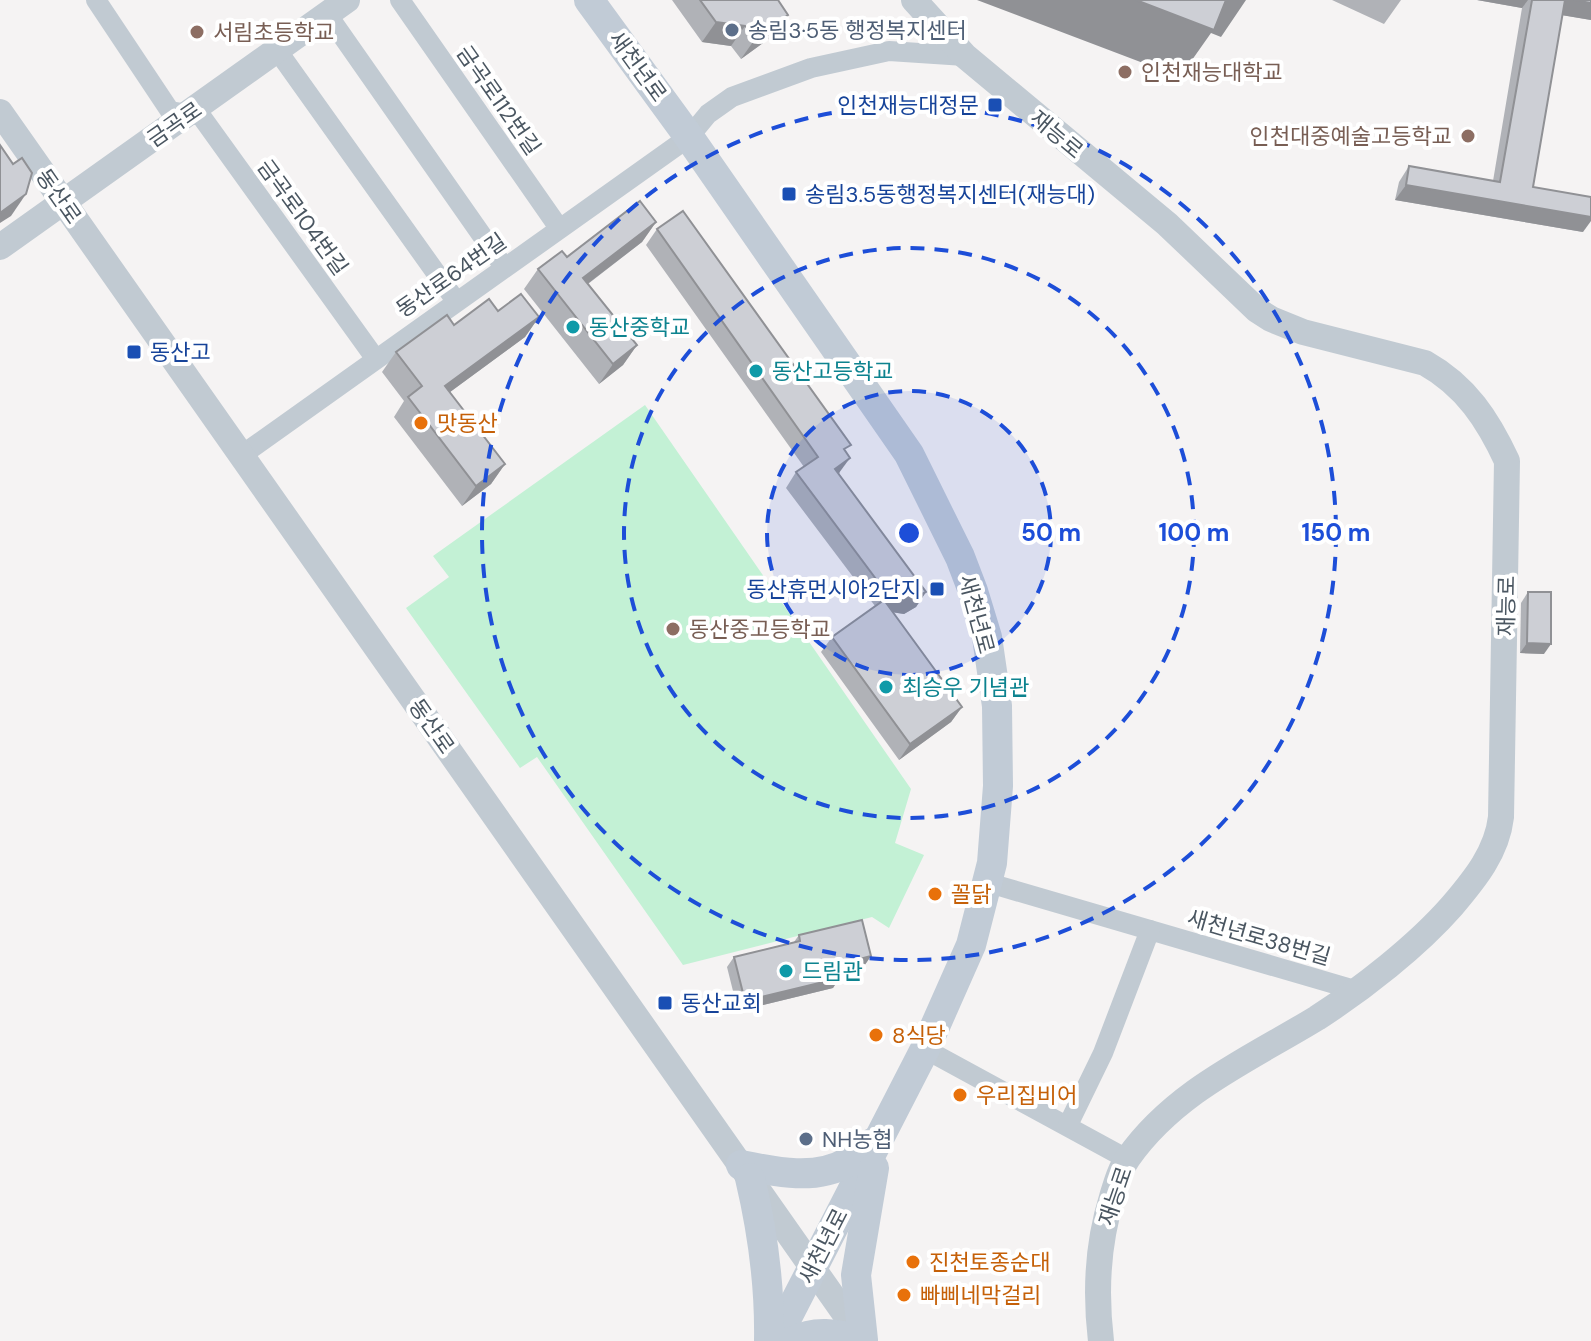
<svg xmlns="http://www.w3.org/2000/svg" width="1591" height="1341" viewBox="0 0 1591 1341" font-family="'DM Sans','Noto Sans KR',sans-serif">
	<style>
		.green { fill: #c3f1d5 }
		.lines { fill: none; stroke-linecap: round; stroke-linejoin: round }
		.minor { stroke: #c1cad2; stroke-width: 20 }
		.tertiary { stroke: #c1cad2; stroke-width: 26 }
		.secondary { stroke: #c1cbd6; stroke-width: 30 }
		.wall { fill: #b0b2b7 }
		.shaded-wall { fill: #909195 }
		.building { fill: #cdcfd5; stroke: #909195; stroke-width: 2 }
		.ring { fill: none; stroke: #1d4ed8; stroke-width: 4; stroke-dasharray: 14 10 }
		.service-dot { fill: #5c6f8a; stroke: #fff; stroke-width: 3 }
		.education-dot { fill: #8d6e63; stroke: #fff; stroke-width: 3 }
		.transit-dot { fill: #1a4fb4; stroke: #fff; stroke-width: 3 }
		.culture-dot { fill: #0f9aa8; stroke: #fff; stroke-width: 3 }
		.food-dot { fill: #e8710a; stroke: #fff; stroke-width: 3 }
		.labels { text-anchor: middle; stroke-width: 8; stroke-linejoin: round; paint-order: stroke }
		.service-label { font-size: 22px; fill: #4e5e75; stroke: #fff; text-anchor: start }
		.education-label { font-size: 22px; fill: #785e54; stroke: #fff; text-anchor: start }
		.street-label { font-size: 22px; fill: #4a5661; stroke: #fff }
		.transit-label { font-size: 22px; fill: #164399; stroke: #fff; text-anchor: start }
		.culture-label { font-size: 22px; fill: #0d838f; stroke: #fff; text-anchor: start }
		.food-label { font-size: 22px; fill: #c56008; stroke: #fff; text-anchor: start }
		.centre { fill: #1d4ed8; stroke: #fff; stroke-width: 4 }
		.ring-label { font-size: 24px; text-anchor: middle; font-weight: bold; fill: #1d4ed8; stroke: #fff; stroke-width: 8; stroke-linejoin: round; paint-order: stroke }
	</style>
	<rect width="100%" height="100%" fill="#f5f3f3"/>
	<path class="green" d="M645,405l266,384 -16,54 29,12 -35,73 -17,-11 -189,48 -146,-208 -17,11 -114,-160 43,-31 -16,-21z"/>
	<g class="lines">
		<g class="minor">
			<path d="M96,0l74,111 31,5 174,242"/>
			<path d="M400,0l159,228"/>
			<path d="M327,14l177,253"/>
			<path d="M277,50l179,251"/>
			<path d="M242,455l447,-318 19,-23 24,-17 79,-29 78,-17 76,5"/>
			<path d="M989,883l366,107"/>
			<path d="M925,1049l202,110"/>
			<path d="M1068,1125l35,-72 47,-123"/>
		</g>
		<g class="tertiary">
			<path d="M914,0l51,56 202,168 90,86 14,9 32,13 122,31c41,23 63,57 82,98l-6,356c-4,35 -26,62 -49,89 -35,40 -90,83 -135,112 -67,41 -142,73 -189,140 -8,11 -12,26 -16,39 -15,48 -17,94 -11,144"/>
			<path d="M0,112l864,1229"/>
			<path d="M0,247l347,-247"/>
		</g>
		<g class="secondary">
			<path d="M589,0l100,137 220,317 51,103 13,34 14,46 10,69 1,80 -6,77 -21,82 -46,104 -150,292"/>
			<path d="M741,1165c34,7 75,16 107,-3 9,-6 17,-14 26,-20"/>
			<path d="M750,1178c13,55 20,106 19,163"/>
			<path d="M794,1341c23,-12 45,-6 69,-1l-7,-65 18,-107"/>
		</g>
	</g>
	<g class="wall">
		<path d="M672,0h106l-4,35 -33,24 -10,-13 -29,-4z"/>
		<path d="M1332,0h69l-17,24z"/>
		<path d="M1477,0h114v20l-29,-5 -29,172 50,45 -188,-32 4,-18 10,-16 84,15 29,-173z"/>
		<path d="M656,222l-14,20 -54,42 49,61 -14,20 -24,19 -75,-95 14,-20z"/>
		<path d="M657,229l189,223 -7,22 87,118 -10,15 -12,7 -12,-2 70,95 -11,15 -52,38 -78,-108 11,-15 43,-31 -89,-118 10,-16 8,-5 -158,-222z"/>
		<path d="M539,317l-14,20 -75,55 55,72 -14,20 -29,22 -68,-89 10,-16 -22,-29 14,-20 58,-27z"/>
		<path d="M1528,592l16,62 -24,-1 1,-50z"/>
		<path d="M799,935l72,21 -7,10 -25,7 -6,15 -95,23 -11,-44 7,-10 60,-15z"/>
	</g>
	<g class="shaded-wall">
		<path d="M977,0h269l-25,37 -10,-4 -31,44z"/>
		<path d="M1477,0h51l-6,8z"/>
		<path d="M1564,0h10l17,3v17l-36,-6z"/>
		<path d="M788,15l-14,20 -33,24 14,-20z"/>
		<path d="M716,22l29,4 -14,20 -29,-4z"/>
		<path d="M1406,185l185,32v4l-8,11 -188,-32z"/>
		<path d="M26,194l-15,22 -11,7v-10z"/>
		<path d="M656,222l-14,20 -73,56 14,-20z"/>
		<path d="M539,317l-14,20 -94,69 14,-20z"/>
		<path d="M637,345l-14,20 -24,19 14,-20z"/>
		<path d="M850,458l-11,15 -14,11 10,-15z"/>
		<path d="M505,464l-14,20 -29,22 14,-20z"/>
		<path d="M926,592l-10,15 -12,7 -26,-4 10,-15z"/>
		<path d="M1527,643l24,1 -7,10 -24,-1z"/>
		<path d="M962,707l-11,15 -52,38 11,-16z"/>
		<path d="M871,956l-7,10 -34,9 7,-10z"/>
		<path d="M840,978l-7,10 -95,23 7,-10z"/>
	</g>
	<g class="building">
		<path d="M700,0h78l10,15 -33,24 -10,-13 -29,-4z"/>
		<path d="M1136,0h90l-12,30z"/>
		<path d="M1532,0h33l-32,187 58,10v20l-185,-32 3,-19 91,16z"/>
		<path d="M1574,0h17v3z"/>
		<path d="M0,145l13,19 9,-6 10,15 -6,21 -26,19z"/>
		<path d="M640,201l16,21 -73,56 54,67 -24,19 -75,-95 24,-18 5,6z"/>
		<path d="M683,211l168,234 -7,4 6,9 -15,11 91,123 -12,6 -26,-3 -92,-123 22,-15 -161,-228z"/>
		<path d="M521,294l18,23 -94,69 60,78 -29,22 -68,-89 14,-11 -26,-34 51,-37 7,10 35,-26 9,12z"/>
		<path d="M1528,592h23v52l-24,-1z"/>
		<path d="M884,600l78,107 -52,37 -78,-107z"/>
		<path d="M862,920l9,36 -34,9 3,13 -95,23 -11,-44 66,-16 -1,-6z"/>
	</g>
	<circle cx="909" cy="533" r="142" fill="#1d4ed8" fill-opacity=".12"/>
	<g class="ring">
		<circle cx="909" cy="533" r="142"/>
		<circle cx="909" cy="533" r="285"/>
		<circle cx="909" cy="533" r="427"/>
	</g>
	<g class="service-dot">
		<circle cx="732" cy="30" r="8"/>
		<circle cx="806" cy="1139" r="8"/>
	</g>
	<g class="education-dot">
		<circle cx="197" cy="32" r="8"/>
		<circle cx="1125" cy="72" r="8"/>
		<circle cx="1468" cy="136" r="8"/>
		<circle cx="673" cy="629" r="8"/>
	</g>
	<g class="transit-dot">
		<rect x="987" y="97" width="16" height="16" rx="4"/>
		<rect x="781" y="186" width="16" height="16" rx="4"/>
		<rect x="126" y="344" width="16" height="16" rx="4"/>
		<rect x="929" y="581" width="16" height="16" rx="4"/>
		<rect x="657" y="995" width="16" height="16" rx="4"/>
	</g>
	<g class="culture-dot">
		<circle cx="573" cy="327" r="8"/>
		<circle cx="756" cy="371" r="8"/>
		<circle cx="886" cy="687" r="8"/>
		<circle cx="786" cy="971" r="8"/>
	</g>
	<g class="food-dot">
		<circle cx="421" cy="423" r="8"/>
		<circle cx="935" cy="894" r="8"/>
		<circle cx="876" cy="1035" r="8"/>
		<circle cx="960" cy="1095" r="8"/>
		<circle cx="913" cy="1262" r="8"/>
		<circle cx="904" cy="1295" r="8"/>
	</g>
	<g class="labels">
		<g class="service-label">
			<text x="748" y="38">송림3·5동 행정복지센터</text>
			<text x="822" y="1147">NH농협</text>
		</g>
		<g class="education-label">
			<text x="213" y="40">서림초등학교</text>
			<text x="1141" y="80">인천재능대학교</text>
			<text x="1452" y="144" text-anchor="end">인천대중예술고등학교</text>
			<text x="689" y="637">동산중고등학교</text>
		</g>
		<g class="street-label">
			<text transform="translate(638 66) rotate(54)" y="8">새천년로</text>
			<text transform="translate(499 100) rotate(55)" y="8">금곡로112번길</text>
			<text transform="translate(174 124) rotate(-35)" y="8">금곡로</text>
			<text transform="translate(1057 134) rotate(40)" y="8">재능로</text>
			<text transform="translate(59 196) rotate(55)" y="8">동산로</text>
			<text transform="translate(303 217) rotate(54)" y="8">금곡로104번길</text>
			<text transform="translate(451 275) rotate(-35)" y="8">동산로64번길</text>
			<text transform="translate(1506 606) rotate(-89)" y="8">재능로</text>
			<text transform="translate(977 614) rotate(75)" y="8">새천년로</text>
			<text transform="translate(432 726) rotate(55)" y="8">동산로</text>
			<text transform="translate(1259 937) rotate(16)" y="8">새천년로38번길</text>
			<text transform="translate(1115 1196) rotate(-71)" y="8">재능로</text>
			<text transform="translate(823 1246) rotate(-63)" y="8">새천년로</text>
		</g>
		<g class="transit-label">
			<text x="979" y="113" text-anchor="end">인천재능대정문</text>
			<text x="805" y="202">송림3.5동행정복지센터(재능대)</text>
			<text x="150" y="360">동산고</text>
			<text x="921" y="597" text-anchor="end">동산휴먼시아2단지</text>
			<text x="681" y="1011">동산교회</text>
		</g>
		<g class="culture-label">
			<text x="589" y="335">동산중학교</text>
			<text x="772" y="379">동산고등학교</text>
			<text x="902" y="695">최승우 기념관</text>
			<text x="802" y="979">드림관</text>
		</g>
		<g class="food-label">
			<text x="437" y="431">맛동산</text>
			<text x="951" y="902">꼴닭</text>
			<text x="892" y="1043">8식당</text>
			<text x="976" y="1103">우리집비어</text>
			<text x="929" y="1270">진천토종순대</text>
			<text x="920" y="1303">빠삐네막걸리</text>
		</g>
	</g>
	<circle cx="909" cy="533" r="12" class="centre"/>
	<g class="ring-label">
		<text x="1051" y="541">50 m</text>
		<text x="1194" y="541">100 m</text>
		<text x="1336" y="541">150 m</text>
	</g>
</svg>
